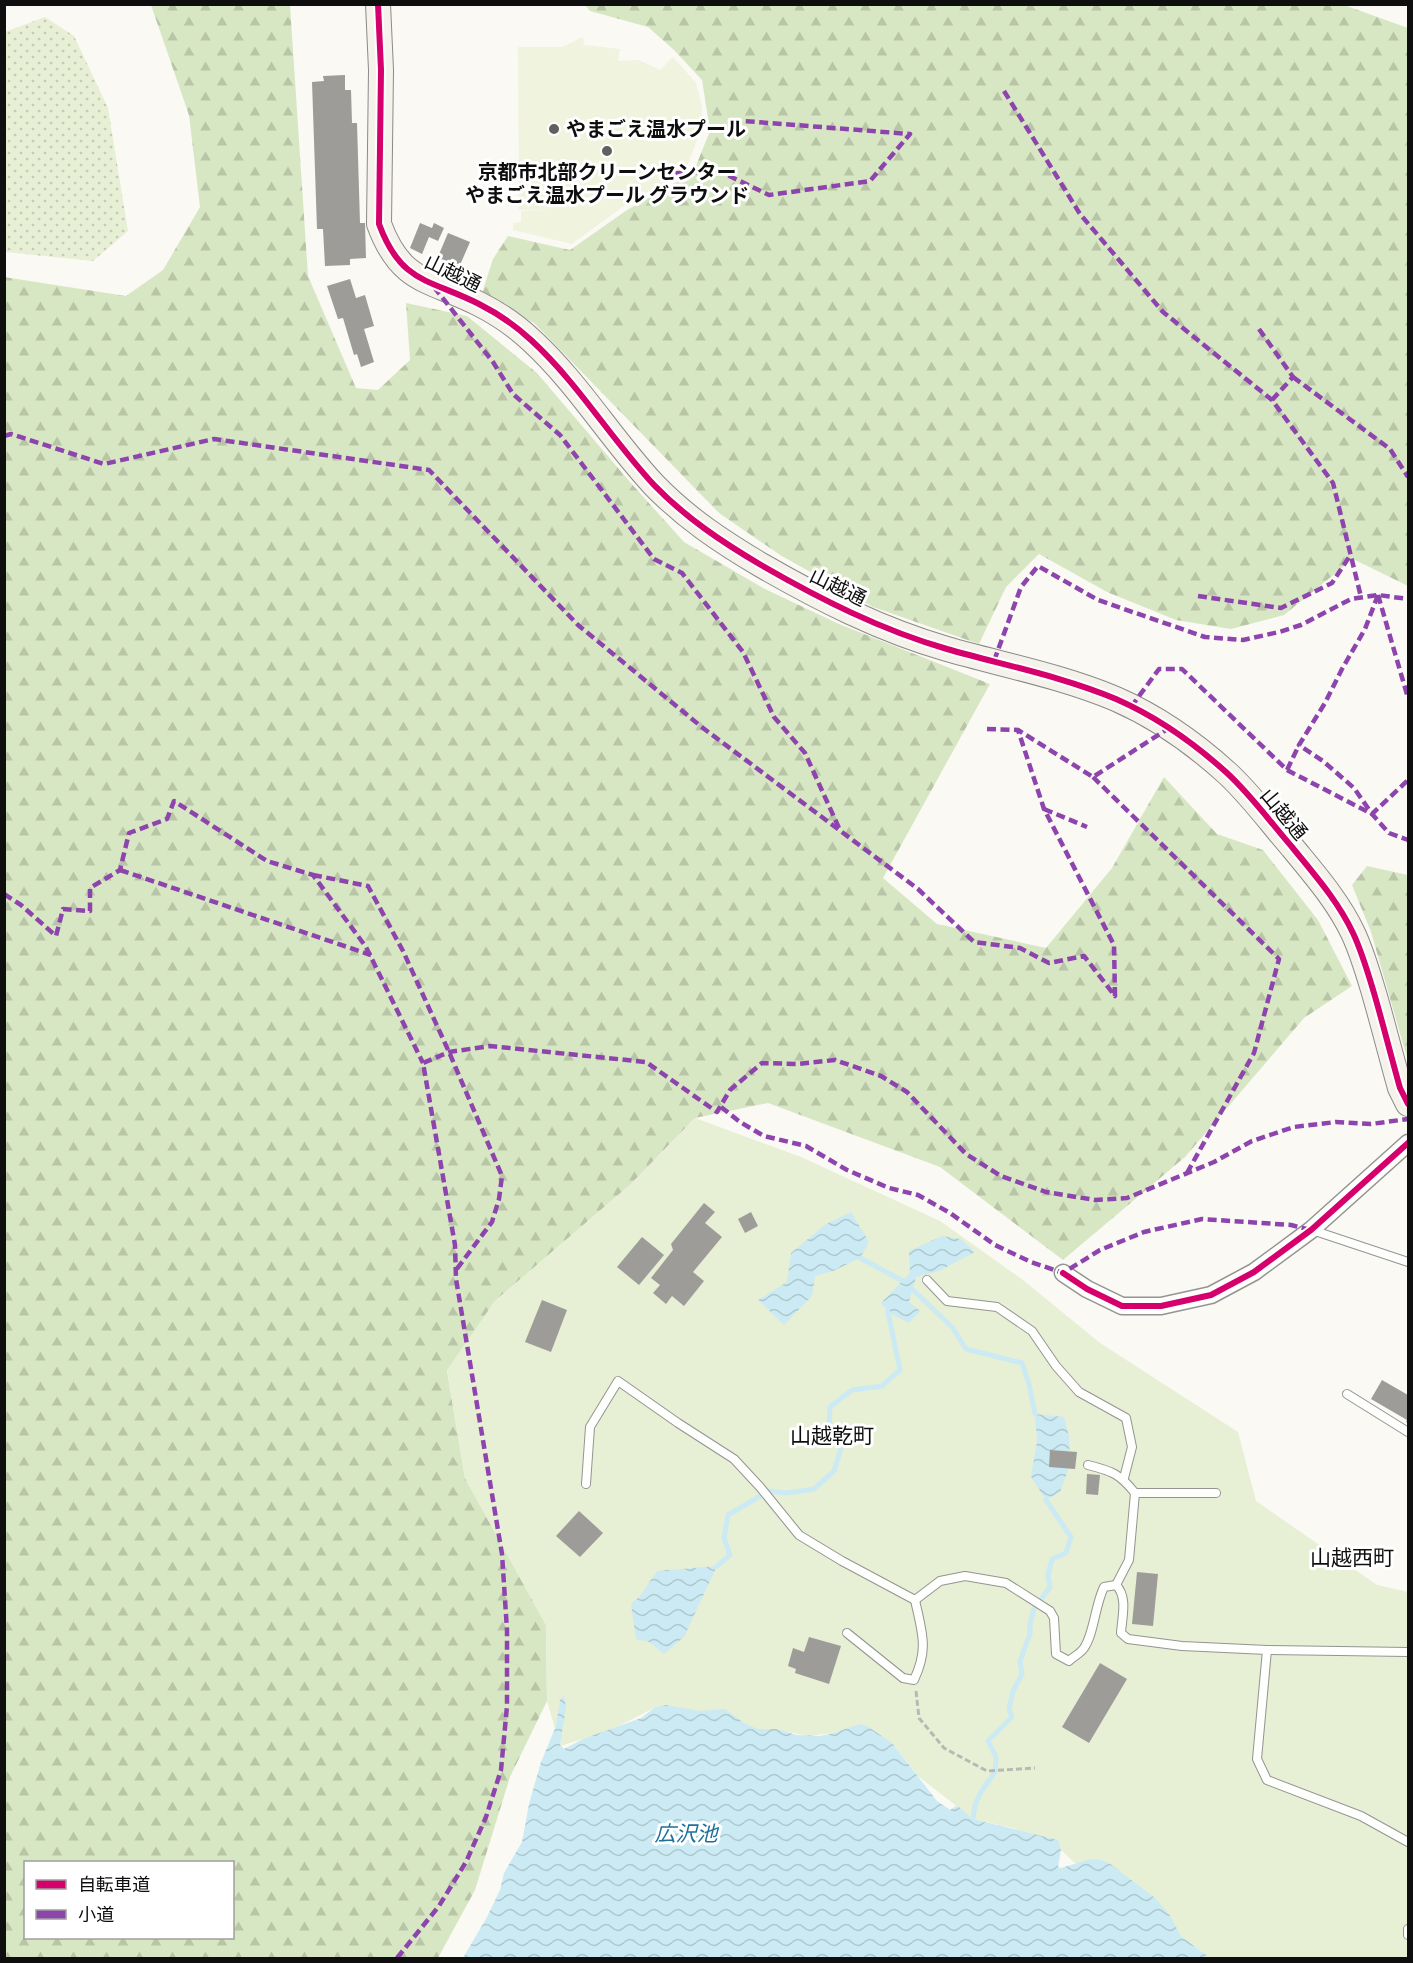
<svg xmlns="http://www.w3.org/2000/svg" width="1413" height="1963" viewBox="0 0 1413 1963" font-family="'Crimson Pro','Noto Sans JP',serif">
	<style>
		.grass { fill: url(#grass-dots) }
		.forest { fill: url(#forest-firs); fill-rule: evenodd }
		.park { fill: #e7efd5 }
		.pitch { fill: #f0f4de }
		.water { fill: url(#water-waves) }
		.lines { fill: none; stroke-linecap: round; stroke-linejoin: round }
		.stream { stroke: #cbeaf3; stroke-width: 5 }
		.building { fill: #9e9c99 }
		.lane-casing { stroke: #949492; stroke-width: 10 }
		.street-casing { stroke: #949492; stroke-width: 19 }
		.secondary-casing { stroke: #8b8a88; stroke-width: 26 }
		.path { stroke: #b8b8b7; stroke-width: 3; stroke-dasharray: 6 3; stroke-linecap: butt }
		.lane { stroke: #fefefd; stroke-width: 8 }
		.street { stroke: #fefefd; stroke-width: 16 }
		.secondary { stroke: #f4f2eb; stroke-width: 24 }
		.quiet { stroke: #8e44ad; stroke-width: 4.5; stroke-dasharray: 9 4.5; stroke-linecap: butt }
		.cycleway-casing { stroke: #fff; stroke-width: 10 }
		.cycleway { stroke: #d6006c; stroke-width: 6 }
		.poi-dot { fill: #61605e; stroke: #fff; stroke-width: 2 }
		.labels { text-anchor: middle; stroke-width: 6; stroke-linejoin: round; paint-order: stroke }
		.poi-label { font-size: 20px; font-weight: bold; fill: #0e0e0e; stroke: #fff; text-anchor: start }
		.street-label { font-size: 20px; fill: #0e0e0e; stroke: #fff }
		.neighbourhood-label { font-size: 21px; fill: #0e0e0e; stroke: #fff }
		.water-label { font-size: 21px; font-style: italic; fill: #1d709b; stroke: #fff }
	</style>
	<defs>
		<pattern id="grass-dots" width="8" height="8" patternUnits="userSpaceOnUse" patternTransform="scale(1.5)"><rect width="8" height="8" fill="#e7efd5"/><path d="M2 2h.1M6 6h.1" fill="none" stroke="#c5ccb6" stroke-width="1.8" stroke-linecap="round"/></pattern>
		<pattern id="forest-firs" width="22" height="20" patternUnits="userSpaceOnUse" patternTransform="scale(1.5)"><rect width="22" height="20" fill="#d8e7c3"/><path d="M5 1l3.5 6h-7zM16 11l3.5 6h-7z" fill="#b8c5a6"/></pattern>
		<pattern id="water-waves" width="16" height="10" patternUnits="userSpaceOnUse" patternTransform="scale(1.5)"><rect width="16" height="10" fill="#cbeaf3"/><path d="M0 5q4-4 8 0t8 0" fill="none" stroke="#adc8cf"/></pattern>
	</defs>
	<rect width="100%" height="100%" fill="#faf9f4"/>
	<path class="grass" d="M45,17l29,19 34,72 20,123 -35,30 -88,-9v-220z"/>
	<g class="forest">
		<path d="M151,5h139l18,271 48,112 22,2 32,-30 -4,-57 61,13 70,57 93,109 54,60 81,47 74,35 151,60 -107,194 54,46 109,24 66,-80 52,-91 53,57 46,16 55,70 34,66 -48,32 -119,139 -122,103 -123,-93 -172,-64 -73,15 -64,66 -136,117 -48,70 18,107 81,147 1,76 -37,76 -35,113 -37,68h-433l-1,-1681 122,19 37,-26 37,-63 -11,-92zM26,1862h206v76h-206z"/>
		<path d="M585,5h759l64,23v558l-55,-27 -69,56 -53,14 -55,-9 -69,-28 -68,-38 -33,33 -27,57 -106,-37 -93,-52 -61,-42 -185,-190 -53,-27 12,-37 15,-23 62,14 57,-40 66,-37 17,-42 -8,-51 -28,-30 -26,-23 -58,-16z"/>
		<path d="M1367,866l41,9v186l-37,-129 -19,-47z"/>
	</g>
	<path class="park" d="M695,1118l106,39 139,64 83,59 77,63 138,89 18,69 121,84 31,7v366h-198l-29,-22 -72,-73h-34l-14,-13 -48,-22 -40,-9 -55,-43 -26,-33 -46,-14 -12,4 -26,3 -25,-5 -26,-2 -103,-21 -45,23 -49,15 -13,-45 -1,-76 -81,-147 -18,-108 48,-69 136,-117z"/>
	<path class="pitch" d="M583,37l1,8 36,4 -2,12 21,-1 21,10 13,-13 23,26 6,24 -1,23 -16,42 -60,33 -53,39 -59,-14v-7l8,-1v-11h29l-31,-1 -1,-163h44z"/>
	<g class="water">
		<path d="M851,1212l18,30 -9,16 -27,13 -18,5 -3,20 -28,29 -26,-25 29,-18 4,-29 35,-29z"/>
		<path d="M942,1236l19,3 14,13 -36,19 -23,6 -7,25 11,9 -11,12 -21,-11 -7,-9 29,-30 -1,-22z"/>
		<path d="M1035,1414l29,3 5,19 1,29 -10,27 -14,8 -15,-23 6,-36z"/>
		<path d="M717,1566l-33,71 -20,17 -15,-12 -13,-3 -5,-35 9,-8 17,-25z"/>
		<path d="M564,1696l2,11 -6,38 4,4 19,-10 58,-21 13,-10 11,-3 35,6 25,-2 19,14 13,6h20l20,6 23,1 14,-3 25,-9 8,2 25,17 45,58 13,9 6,-4 3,1 14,12 85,21 3,10 -3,17 3,1 26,-8 11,-1 11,4 46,35 14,16 12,22 29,22h-747l24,-41 13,-27 4,-17 18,-31 7,-38 12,-42 15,-36 4,-26z"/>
	</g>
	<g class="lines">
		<g class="stream">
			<path d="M860,1258l43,23"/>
			<path d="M913,1290l39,37 14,22 56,14 7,21 6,30"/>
			<path d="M717,1566l13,-11 -6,-17 4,-23 41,-24 18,2 27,-4 20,-18 9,-29 -14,-15 1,-20 22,-17 30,-4 18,-16 -12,-58"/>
			<path d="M973,1819l2,-14 6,-13 14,-20 1,-15 -8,-16 24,-24 -3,-8 4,-18 9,-17 -2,-13 10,-27v-11l4,-14 16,-22 -2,-12 4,-16 14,-6 5,-16 -25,-37"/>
		</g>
	</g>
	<g class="building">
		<path d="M345,75v15h6l1,33h5l3,100h5l1,35 -16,1v6l-25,1 -2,-37h-6l-5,-147 12,-1 -1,-5z"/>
		<path d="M420,223l12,5 2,-5 10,5 -6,13 -9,-4 -7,17 -12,-6z"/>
		<path d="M448,233l22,9 -10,23 11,5 -5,11 -23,-10 3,-8 -9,-4z"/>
		<path d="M350,279l6,19 9,-3 9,31 -10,3 10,33 -13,5 -4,-13 -3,1 -11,-37 -5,1 -11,-33z"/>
		<path d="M704,1203l11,9 -10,11 17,14 -29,35 11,9 -20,25 -12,-10 -6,8 -13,-11 7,-8 -9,-7 22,-28 -2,-6z"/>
		<path d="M751,1212l7,14 -13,7 -7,-14z"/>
		<path d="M642,1237l22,18 -25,30 -22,-18z"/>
		<path d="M542,1300l25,10 -16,42 -26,-10z"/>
		<path d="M1382,1380l26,15v28l-2,-1 1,-2 -36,-21z"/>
		<path d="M1050,1450l27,2 -2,17 -26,-2z"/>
		<path d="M1087,1474l13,1 -2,20 -12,-1z"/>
		<path d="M579,1511l24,22 -23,24 -24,-21z"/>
		<path d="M1137,1572l21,2 -5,52 -21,-2z"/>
		<path d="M809,1637l32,9 -12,38 -34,-11 1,-4 -8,-3 5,-18 11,4z"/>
		<path d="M1100,1663l27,16 -38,64 -27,-16z"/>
	</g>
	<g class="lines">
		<defs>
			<g id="lane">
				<path d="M1312,1230l96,32"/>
				<path d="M927,1280l20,21 50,6 35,24 24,35 23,26 47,26 6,29 -8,31"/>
				<path d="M1347,1394l61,38"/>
				<path d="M1088,1465c24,6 32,9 47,28"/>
				<path d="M586,1484l4,-57 28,-46 60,42 56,36 26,28 39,48 43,26 73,39 25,-19 25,-5 41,7 44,28 4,7 2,36 13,7c4,-4 12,-8 15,-13 10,-14 11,-43 20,-61l12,-2c12,12 6,32 5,48l7,6 54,7 85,4 141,2"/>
				<path d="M1116,1585l13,-25 6,-67h81"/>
				<path d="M847,1633l56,45 11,2c15,-32 8,-47 1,-80"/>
				<path d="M1267,1650l-10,109 10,21 94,36 47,26"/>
				<path d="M1408,1929v6"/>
			</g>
			<path id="street" d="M1063,1273l24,16 35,17h39l50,-11 43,-23 57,-42 97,-87"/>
			<path id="secondary" d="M378,4l3,66 -2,154c22,60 51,55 100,80 18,9 37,22 52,36 47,43 80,99 123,145 32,33 68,57 107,80 59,34 120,65 186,84 56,16 114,27 169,50 41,18 78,44 111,74 24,22 44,50 65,74 22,27 46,54 61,86 9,19 15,40 21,60 9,31 17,63 26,95l8,16"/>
		</defs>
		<use href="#lane" class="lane-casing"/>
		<use href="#street" class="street-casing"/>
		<use href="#secondary" class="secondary-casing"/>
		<path class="path" d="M916,1691l3,27 25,30 43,23 48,-3"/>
		<use href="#lane" class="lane"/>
		<use href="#street" class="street"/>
		<use href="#secondary" class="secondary"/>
		<g class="quiet">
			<path d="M1004,91l76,123 83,98 109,88 61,83 28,114"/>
			<path d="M662,174l57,-3 50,24 101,-14 40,-47 -166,-13"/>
			<path d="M434,287l59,75 20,32 47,41 94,124 28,14 61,79 31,65 31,36 34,75"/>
			<path d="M1259,329l34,48 -21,23"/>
			<path d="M1293,377l97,72 18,28"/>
			<path d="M4,436l7,-2 93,30 110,-25 215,31 149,155 125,103 215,161 56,53 46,6 29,15 35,-7 31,40 -1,-51 -70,-136 -26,-79 75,47 76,-49"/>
			<path d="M1378,595l-13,34 -23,40 -17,34 -26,42 24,16 31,27 18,26 17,19 19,7"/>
			<path d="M1378,595l30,103"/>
			<path d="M1198,596l83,12 51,-25 19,-29"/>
			<path d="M994,661l27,-74 17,-21 60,34 107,37 38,3 36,-8 22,-7 50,-26 27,-4 30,4"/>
			<path d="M1131,707l28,-38h23l105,101 12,-25"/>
			<path d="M987,729l31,1"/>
			<path d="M1287,770l85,44 36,-34"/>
			<path d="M1093,777l186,182 -25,94 -67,120"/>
			<path d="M1044,809l43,18"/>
			<path d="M120,870l251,85"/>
			<path d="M313,875l55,11 35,65 46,101 53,124 -3,23 -7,23 -36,48"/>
			<path d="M4,894l17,11 35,31 7,-27 27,2v-23l30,-18 9,-37 38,-14 7,-18 93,60 46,14 53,72 57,116"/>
			<path d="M721,1107l19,15 24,14 42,10 41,24 42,18 29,7 32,18 45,32 36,17 32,11 37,-23 44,-18 58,-13 89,6 20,5"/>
			<path d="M397,1958l42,-52 27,-44 20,-45 15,-47 6,-64v-76l-5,-76 -46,-275 -1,-34 -32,-182 26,-11 41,-6 156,16 71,50 13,-22 32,-27 36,1 37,-4 46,16 26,16 59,62 35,22 45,16 49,8 32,-2 87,-36 38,-21 42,-14 42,-5 35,2 37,-5"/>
		</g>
		<defs>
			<g id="cycleway">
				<path d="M378,4l3,66 -2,154c22,60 51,55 100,80 18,9 37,22 52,36 47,43 80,99 123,145 32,33 68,57 107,80 59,34 120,65 186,84 56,16 114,27 169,50 41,18 78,44 111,74 24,22 44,50 65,74 22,27 46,54 61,86 9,19 15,40 21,60 9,31 17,63 26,95l8,16"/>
				<path d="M1063,1273l24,16 35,17h39l50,-11 43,-23 57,-42 97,-87"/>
			</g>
		</defs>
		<use href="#cycleway" class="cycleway-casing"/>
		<use href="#cycleway" class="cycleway"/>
	</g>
	<g class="poi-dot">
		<circle cx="554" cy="129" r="6"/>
		<circle cx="607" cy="151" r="6"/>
	</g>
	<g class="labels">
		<g class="poi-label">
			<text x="566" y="136">やまごえ温水プール</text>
			<text x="607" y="179" text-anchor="middle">京都市北部クリーンセンター<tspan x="607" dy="23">やまごえ温水プール グラウンド</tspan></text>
		</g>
		<g class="street-label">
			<text transform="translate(453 273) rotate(26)" y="7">山越通</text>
			<text transform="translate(838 587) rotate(26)" y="7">山越通</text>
			<text transform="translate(1284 814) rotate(50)" y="7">山越通</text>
		</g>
		<g class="neighbourhood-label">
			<text x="832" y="1443">山越乾町</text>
			<text x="1352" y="1565">山越西町</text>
		</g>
		<g class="water-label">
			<text x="686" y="1841">広沢池</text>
		</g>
	</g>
	<rect width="1413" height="1963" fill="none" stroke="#0e0e0e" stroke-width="12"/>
	<rect x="24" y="1861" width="210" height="78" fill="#ffffff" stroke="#9f9f9f" stroke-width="1.5"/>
	<rect x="36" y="1880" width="30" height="9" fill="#d6006c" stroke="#9f9f9f" stroke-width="1.5"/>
	<text x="78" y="1891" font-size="18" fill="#0e0e0e">自転車道</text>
	<rect x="36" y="1910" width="30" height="9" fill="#8e44ad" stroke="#9f9f9f" stroke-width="1.5"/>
	<text x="78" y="1921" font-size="18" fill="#0e0e0e">小道</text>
</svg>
